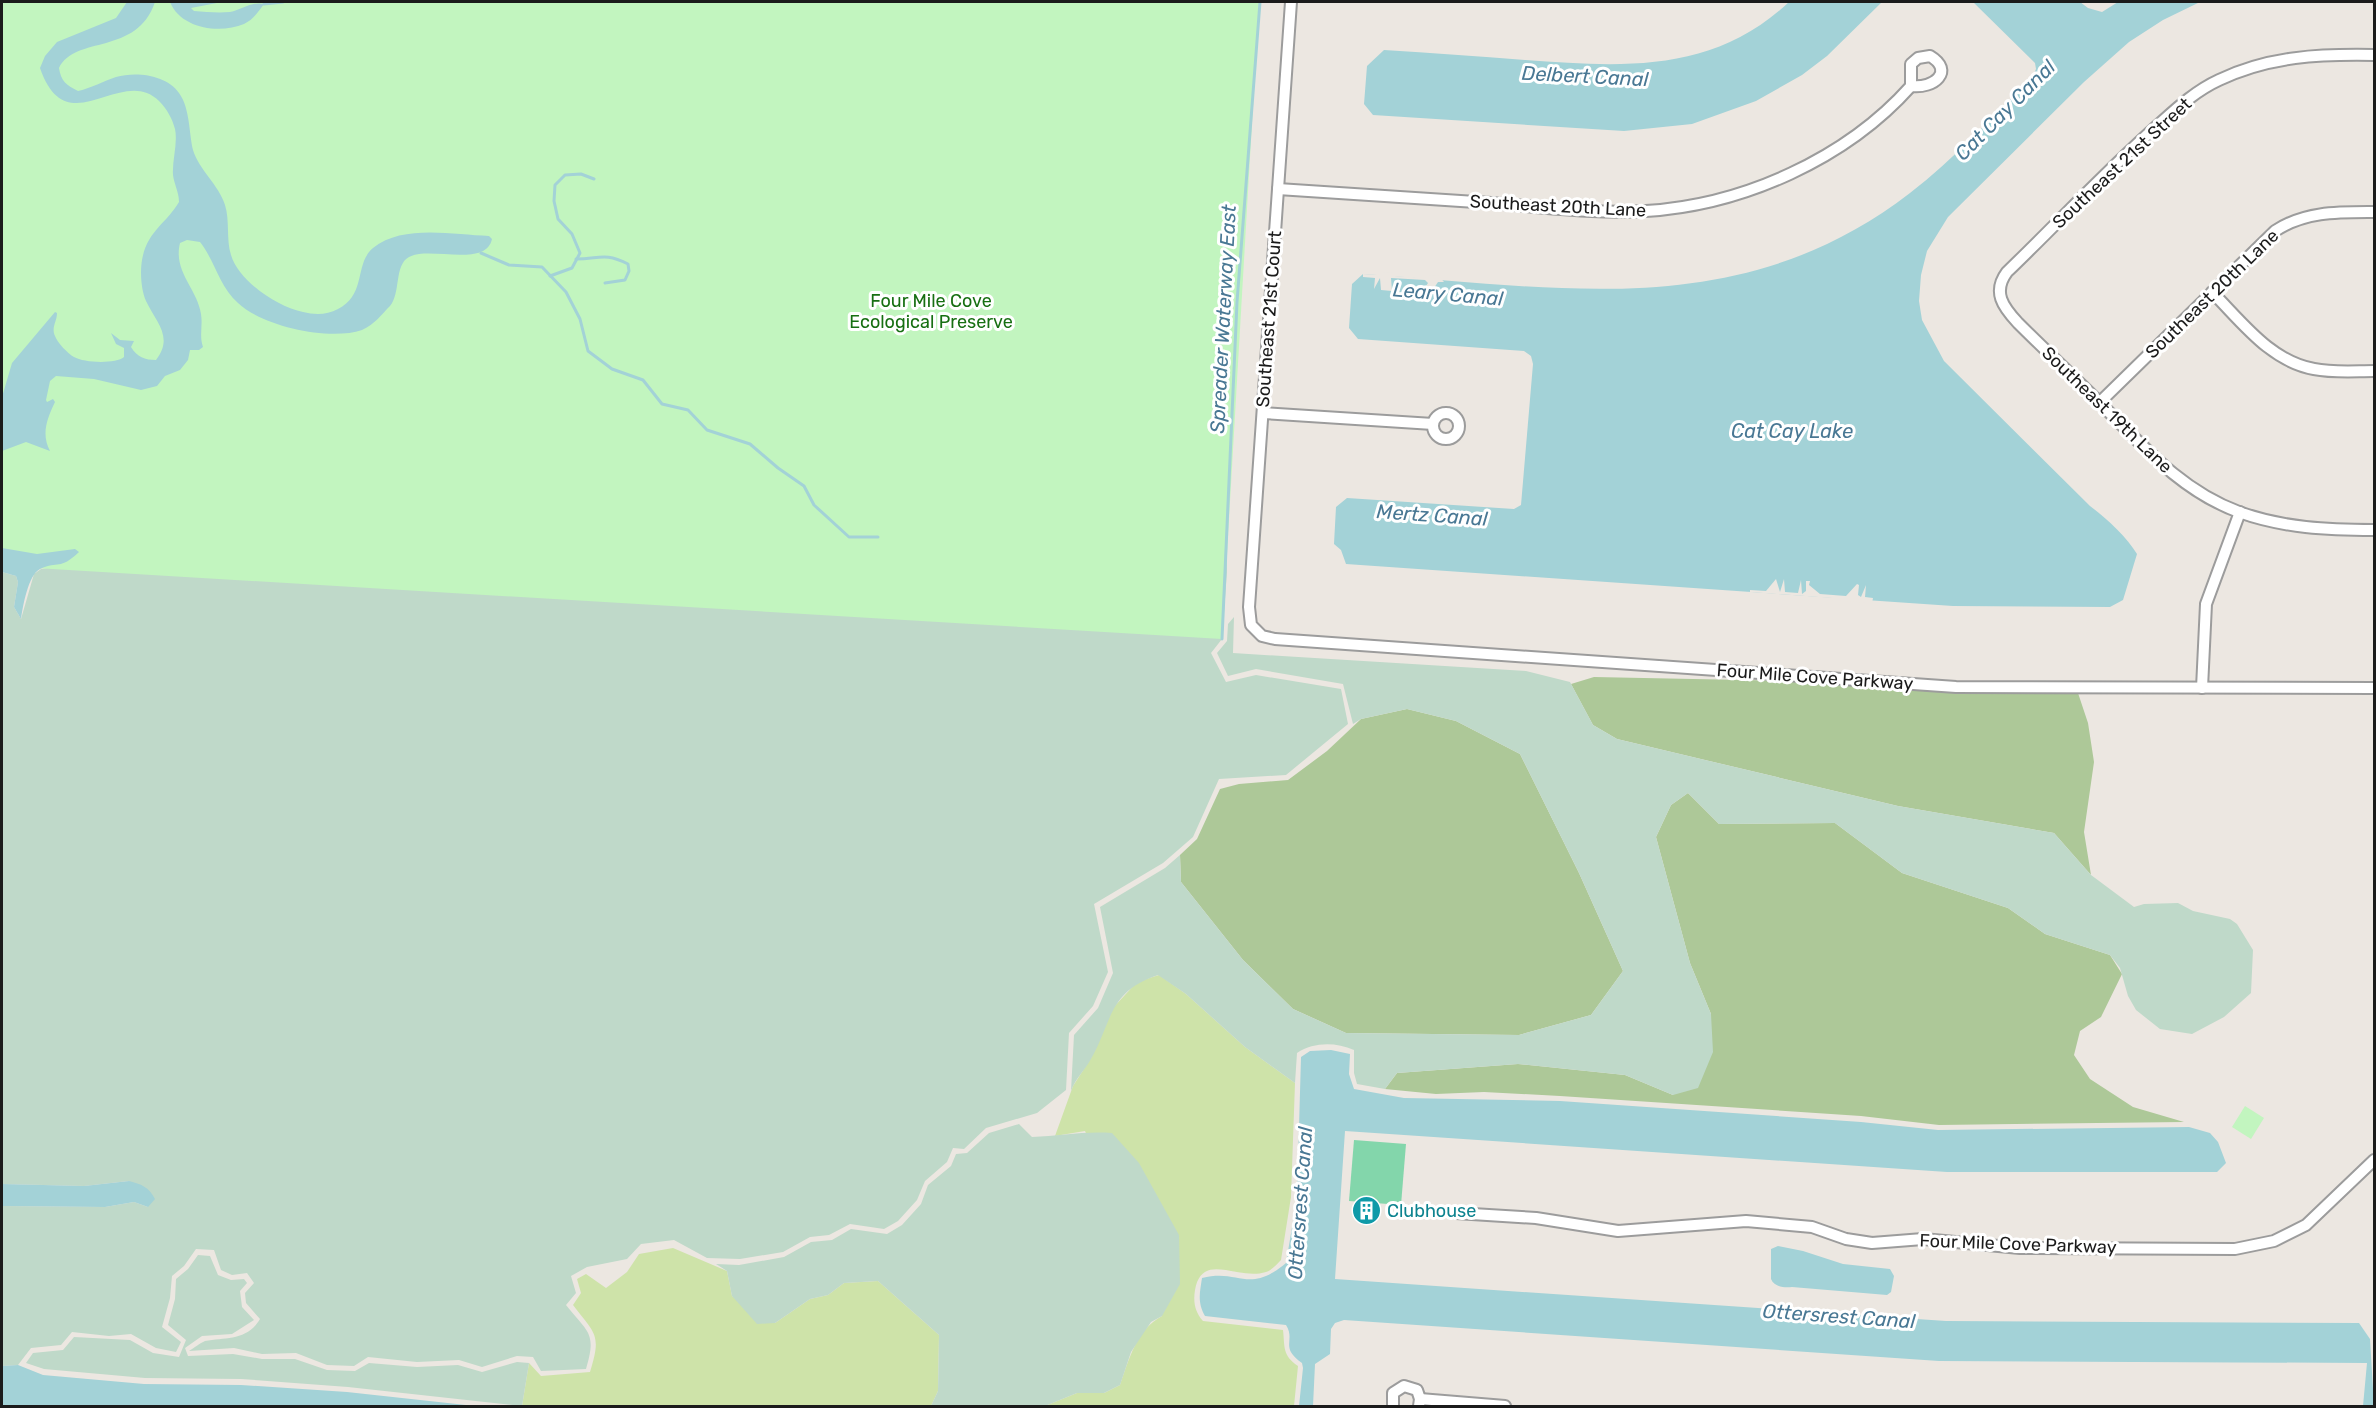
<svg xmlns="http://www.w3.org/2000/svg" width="2376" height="1408" viewBox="0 0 2376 1408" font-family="Rubik,sans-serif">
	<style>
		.grass { fill: #cee3a9 }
		.forest { fill: #adc898 }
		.wetland { fill: #bfd9c9 }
		.park { fill: #c2f5bf }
		.pitch { fill: #83d6ab }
		.water { fill: #a3d2d7 }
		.pier { fill: #ece7e1 }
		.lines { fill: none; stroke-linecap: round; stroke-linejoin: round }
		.stream { stroke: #a3d2d7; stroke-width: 3 }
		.minor-casing { stroke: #9c9c9c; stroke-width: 14 }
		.minor { stroke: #fff; stroke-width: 10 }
		.labels { text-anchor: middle; stroke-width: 6; stroke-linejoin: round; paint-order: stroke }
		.street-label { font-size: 18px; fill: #1b1b1b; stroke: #fff }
		.park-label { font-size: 18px; fill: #176f12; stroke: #fff }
		.culture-label { font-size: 18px; fill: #0d838f; stroke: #fff; text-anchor: start }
		.water-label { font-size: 20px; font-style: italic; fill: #497894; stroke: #fff }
	</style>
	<rect width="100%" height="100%" fill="#ece7e1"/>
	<g class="grass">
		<path d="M1159,975l27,19 59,53 50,36 -4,114 -10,63c-4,4 -9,10 -15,12 -29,9 -64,-21 -71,18 -2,12 0,22 8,31l80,9c2,17 -1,25 15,36l-4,40h-249l32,-13h27l16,-8c9,-26 17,-56 42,-69l-77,-185 -30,5 18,-50 18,-28 20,-48 26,-28z"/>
		<path d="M673,1248l54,23 5,25 43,27 35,-24 18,-4 16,-12 34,-2 61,54 -1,56 -7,15h-409l7,-43 12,13 49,-4c12,-38 5,-38 -17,-67l8,-12 -4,-14 9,-5 20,14 21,-16 12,-18z"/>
	</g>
	<g class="forest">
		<path d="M1594,677l482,10 12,36 6,39 -10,70 7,43 -37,-42 -156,-27 -281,-67 -24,-14 -22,-41z"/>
		<path d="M1407,709l49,12 64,33 59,119 44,98 -32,44 -72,20 -173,-2 -53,-24 -50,-49 -62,-78 -1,-27 17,-16 23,-50 19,-5 49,-4 39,-29 34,-32z"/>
		<path d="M1688,793l31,31 116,-1 67,50 106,35 37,26 65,21 12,19 -21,43 -21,14 -6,24 16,24 43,28 51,15 -245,3 -78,-9 -301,-20 -76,-4 -48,2 -51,-5 12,-16 121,-9 107,11 48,20 38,-81 -21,-51 -34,-126 15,-32z"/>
	</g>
	<g class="wetland">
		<path d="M222,2l1004,518 1,52 -5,67 -11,14 15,29 30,-7 85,14 7,35 -62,51 -67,4 -26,58 -30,26 -69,41 14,68 -15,34 -24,27 -3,57 -29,23 -51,15 -22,21 -11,-1 -6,14 -22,19 -8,19 -19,21 -14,8 -34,-5 -21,11 -19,2 -27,15 -43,7 -33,-1 -33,-18 -33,4 -14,15 -40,8 -16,9 5,17 -10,12c22,28 31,27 20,64l-45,2 -8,-14 -16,-1 -35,11 -23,-7 -42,2 -49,-5 -14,9 -27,-1 -31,-12 -34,1 -28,-6 -45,3c5,-3 11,-8 16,-10 21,-4 42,0 55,-22l-14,-16 -1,-10 9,-10 -7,-10 -15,2 -11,-5 -7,-20 -18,-1 -12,17 -12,10 -2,22 -8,29 19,15 -5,10 -20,-4 -25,-14 -22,2 -37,-4 -11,13 -30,3 -13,17 -16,1v-160l103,1 29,-5 14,5 -19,-26 -45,5 -82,-2v-612l14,4 2,6 -4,25 7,12 13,-45 7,-5 25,-4z"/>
		<path d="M1234,617l-1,36 293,18 44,11 23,43 24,14 281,67 156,27 37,42 43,32 10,-3 34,-1 15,8 37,8 7,5 16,26 -2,43 -27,24 -32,17 -32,-5 -24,-19 -8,-14 -8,-28 -10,-13 -65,-21 -37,-26 -106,-35 -67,-50 -116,1 -31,-31 -17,12 -15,32 34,126 21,51 2,38 -15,36 -25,7 -48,-20 -107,-11 -121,9 -12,16 -28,-5 -3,-11v-23c-19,-8 -40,-8 -57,3l-2,30 -50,-36 -59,-53 -28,-19c-50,17 -45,45 -67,84 -6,11 -16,20 -20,32l3,-56 24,-27 15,-35 -13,-66 65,-39 15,-13 1,27 62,78 50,49 53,24 173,2 72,-20 32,-44 -44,-98 -59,-119 -64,-33 -49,-12 -46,10 -8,5 -10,-40 -87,-15 -28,7 -11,-23 10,-12 1,-17z"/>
		<path d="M1019,1124l13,13c27,-1 52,-6 80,-4l27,30 40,72 1,49 -18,32 -11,6 -20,30 -11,33 -16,8h-27l-32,13h-114l7,-15 1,-56 -61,-54 -34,2 -16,12 -18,4 -35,24 -18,1 -25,-28 -5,-25 -11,-7 23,1 45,-8 27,-15 21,-2 19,-11 36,5 15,-9 19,-21 7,-19 23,-19 5,-12 11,-1 22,-20z"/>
		<path d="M198,1255l12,1 8,19 13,5 13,-1 3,4 -7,8 2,16 12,13 -22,14 -30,2 -17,12 3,8 45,-2 29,5h33l32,11 28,1 14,-8 48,4 41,-2 24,7 35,-10 12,1 -7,43 -174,-19 -107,-8 -96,-1 -101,-9 -18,-6 7,-10 30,-3 11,-13 56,3 23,13 26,4 7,-17 -18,-15 7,-26 1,-20 12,-10z"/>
	</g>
	<g class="park">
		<path d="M2,2h1257l-37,637 -1220,-73z"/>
		<path d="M2245,1106l19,12 -13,21 -19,-12z"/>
	</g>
	<path class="pitch" d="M1354,1140l52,4 -5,61 -52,-4z"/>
	<g class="water">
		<path d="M127,2h28c-18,54 -80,33 -96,66 2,13 7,17 19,23 14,-3 25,-10 38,-14 20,-6 51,-2 63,16 11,15 10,40 14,57 6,20 26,35 32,55 5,16 1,34 6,50 7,25 46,52 72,57 12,3 24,3 35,-3 29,-15 16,-45 35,-61 30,-24 80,-13 116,-12l3,3c-6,29 -63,7 -83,18 -15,8 -8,36 -19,49 -8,8 -16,19 -28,24 -32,11 -99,-3 -124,-27 -19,-17 -23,-42 -38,-61l-13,-2 -7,3c-7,29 17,45 21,71 2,12 -2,21 2,33l-4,3h-9l-2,10 -8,10 -15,6 -8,10 -16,4 -47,-11 -38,-3 -6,5 -4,19 1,2 6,-3 2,3c-8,17 -14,32 -5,49l-24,-9 -24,9v-54l10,-34 43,-51 2,1c0,9 -6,14 -2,23 2,6 13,18 19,21 10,6 42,7 50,0v-9l-8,-4 -5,-11 9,7 14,1 -3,6c6,10 14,13 25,13 18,-23 0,-38 -10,-59 -5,-11 -6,-29 -4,-41 5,-29 24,-36 37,-58 0,-10 -5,-18 -6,-27 -1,-15 5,-32 2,-46 -3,-11 -8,-20 -16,-28 -38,-37 -92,45 -119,-33l5,-12 12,-14 59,-24z"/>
		<path d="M170,2h52l-31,6 3,3c12,1 24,2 36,1 12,-2 22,-11 34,-8 -5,7 -11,16 -20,20 -24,10 -63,5 -74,-22z"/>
		<path d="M1789,2h93l-55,54 -25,19 -46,26 -64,23 -68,7 -251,-16 -9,-11 3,-38 17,-16c47,3 94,6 141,10 97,7 187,14 264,-58z"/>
		<path d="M1973,2h107l8,6 14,4 16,-10h82l-37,18 -34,22 -45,40 -136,135 -21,34 -6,24 -2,26 3,19 22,41 146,145c16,12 37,31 47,48l-14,46 -13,7 -157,-1 -607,-42 -5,-14 -7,-6 2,-37 11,-9 167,11 7,-4 12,-141 -2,-8 -7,-5 -166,-12 -9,-11 3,-44 11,-10c197,13 377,50 547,-81 44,-34 82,-76 122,-115l4,-9 -1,-6z"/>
		<path d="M2,548l35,6 38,-5 4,3c-20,19 -20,8 -39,17 -12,6 -17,37 -19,50l-7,-12 4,-25 -2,-6 -14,-4z"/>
		<path d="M1331,1050l19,4 -1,20 5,15 50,9 156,3 301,21 77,8 251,-3 21,6 8,9 8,21 -9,9h-270l-602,-41 -10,148 611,42 413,2 11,16 4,67h-11l4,-43 -428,-2 -595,-41 -9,3 -4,6 -1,25 -15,10 -2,42h-14l4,-38 -1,-5c-23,-16 -6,-22 -16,-38l-81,-9c-8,-14 -5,-24 -3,-38 37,-10 46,17 84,-15l11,-65 4,-141 9,-6z"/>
		<path d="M129,1181c12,3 20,6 26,18l-7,8 -14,-5 -29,5 -103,-1v-22l82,2z"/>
		<path d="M1778,1246l25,5 40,13 47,5 4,7 -3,16 -4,3 -95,-8c-7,1 -18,0 -21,-8v-30z"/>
		<path d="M18,1365l25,10 101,9 97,1 106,7 128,14h-473v-40z"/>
	</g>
	<g class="pier">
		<path d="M1383,272l10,1 1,3 34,2 1,-3 10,1 5,6h-6l-4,6h-18l10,-2 2,-3 -3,-3 -34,-2 1,13 -11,-1 -1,-12 -6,11 1,-11 -12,-1v-3l20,1z"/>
		<path d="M1776,579l4,13 4,-13 1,13 13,1 3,-13 1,14 4,-3v-10h4l-1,4 11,9 26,2 11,-12 2,1 -1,10 3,2 5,-12 -1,12 8,1 -1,5 -40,-3v-2l-82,-6v-2l16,1z"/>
	</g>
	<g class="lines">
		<g class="stream">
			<path d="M264,4l19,-2"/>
			<path d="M481,253l28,12 33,2 24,25 14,27 8,32 24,18 31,11 19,24 26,6 19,20 43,14 28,24 26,18 10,19 35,32h29"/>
			<path d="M576,259c24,0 28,-7 52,5l1,7 -4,9 -20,3"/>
			<path d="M550,276l22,-8 8,-15 -8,-19 -14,-15 -4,-18 1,-16 10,-10 16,-1 13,5"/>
			<path d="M1222,639l15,-337 23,-300"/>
		</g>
		<defs>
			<g id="minor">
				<path d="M1291,2l-42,605 2,18 11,11 13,3 681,48 418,1"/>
				<path d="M2374,55c-54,-1 -105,1 -155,25 -24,11 -43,29 -62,46 -52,46 -100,98 -150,146 -15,20 -4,35 11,51 27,27 55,53 82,80 42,42 81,88 139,109 44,16 89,18 135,18"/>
				<path d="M1930,56c25,15 4,33 -19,30v-22l7,-6z"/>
				<path d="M1278,189c71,5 142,10 213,14 51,4 104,11 155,8 97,-6 200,-52 265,-125"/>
				<path d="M2212,292c30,30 58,69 102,77 20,4 41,2 60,2"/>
				<path d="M2099,403l176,-172c30,-20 64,-19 99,-19"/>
				<path d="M1263,413l170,11"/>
				<circle cx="1446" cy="426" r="13"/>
				<path d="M2202,688l4,-84 34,-92"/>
				<path d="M1456,1213l80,5 82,13 128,-10 66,6 34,12 26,4 51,-4 97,9 215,1 39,-8 32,-16 68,-65"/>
				<path d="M1420,1399l85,7"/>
				<path d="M1393,1406v-13l11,-7 13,4 3,9 -1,7"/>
			</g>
		</defs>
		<use href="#minor" class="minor-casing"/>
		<use href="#minor" class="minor"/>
	</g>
	<defs>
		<symbol id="building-disc" viewBox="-11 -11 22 22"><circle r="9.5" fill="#0f9aa8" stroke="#fff"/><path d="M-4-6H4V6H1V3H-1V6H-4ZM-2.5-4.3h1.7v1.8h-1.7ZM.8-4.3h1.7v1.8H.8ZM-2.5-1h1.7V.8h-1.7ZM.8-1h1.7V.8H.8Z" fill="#fff"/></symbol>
	</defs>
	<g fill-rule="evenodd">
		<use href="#building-disc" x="1350" y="1194" width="33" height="33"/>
	</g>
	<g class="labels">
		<g class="street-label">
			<text transform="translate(2122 163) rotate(-43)" y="6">Southeast 21st Street</text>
			<text transform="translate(1558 206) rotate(3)" y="6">Southeast 20th Lane</text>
			<text transform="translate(2212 294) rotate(-44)" y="6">Southeast 20th Lane</text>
			<text transform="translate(1269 319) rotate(-86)" y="6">Southeast 21st Court</text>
			<text transform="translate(2107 410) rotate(44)" y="6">Southeast 19th Lane</text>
			<text transform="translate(1815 677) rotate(4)" y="6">Four Mile Cove Parkway</text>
			<text transform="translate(2018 1244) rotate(2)" y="6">Four Mile Cove Parkway</text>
		</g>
		<g class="park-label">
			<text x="931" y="307">Four Mile Cove<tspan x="931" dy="21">Ecological Preserve</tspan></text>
		</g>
		<g class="culture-label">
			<text x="1387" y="1217">Clubhouse</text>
		</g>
		<g class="water-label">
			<text transform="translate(1585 76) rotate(3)" y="7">Delbert Canal</text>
			<text transform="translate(2005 110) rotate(-45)" y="7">Cat Cay Canal</text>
			<text transform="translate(1448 294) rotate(5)" y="7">Leary Canal</text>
			<text transform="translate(1223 319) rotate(-87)" y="7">Spreader Waterway East</text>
			<text x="1792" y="438">Cat Cay Lake</text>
			<text transform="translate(1432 515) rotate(4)" y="7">Mertz Canal</text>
			<text transform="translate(1300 1203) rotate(-86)" y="7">Ottersrest Canal</text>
			<text transform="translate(1839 1316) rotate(4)" y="7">Ottersrest Canal</text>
		</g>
	</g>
	<rect width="2376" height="1408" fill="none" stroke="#1b1b1b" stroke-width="6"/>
</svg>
